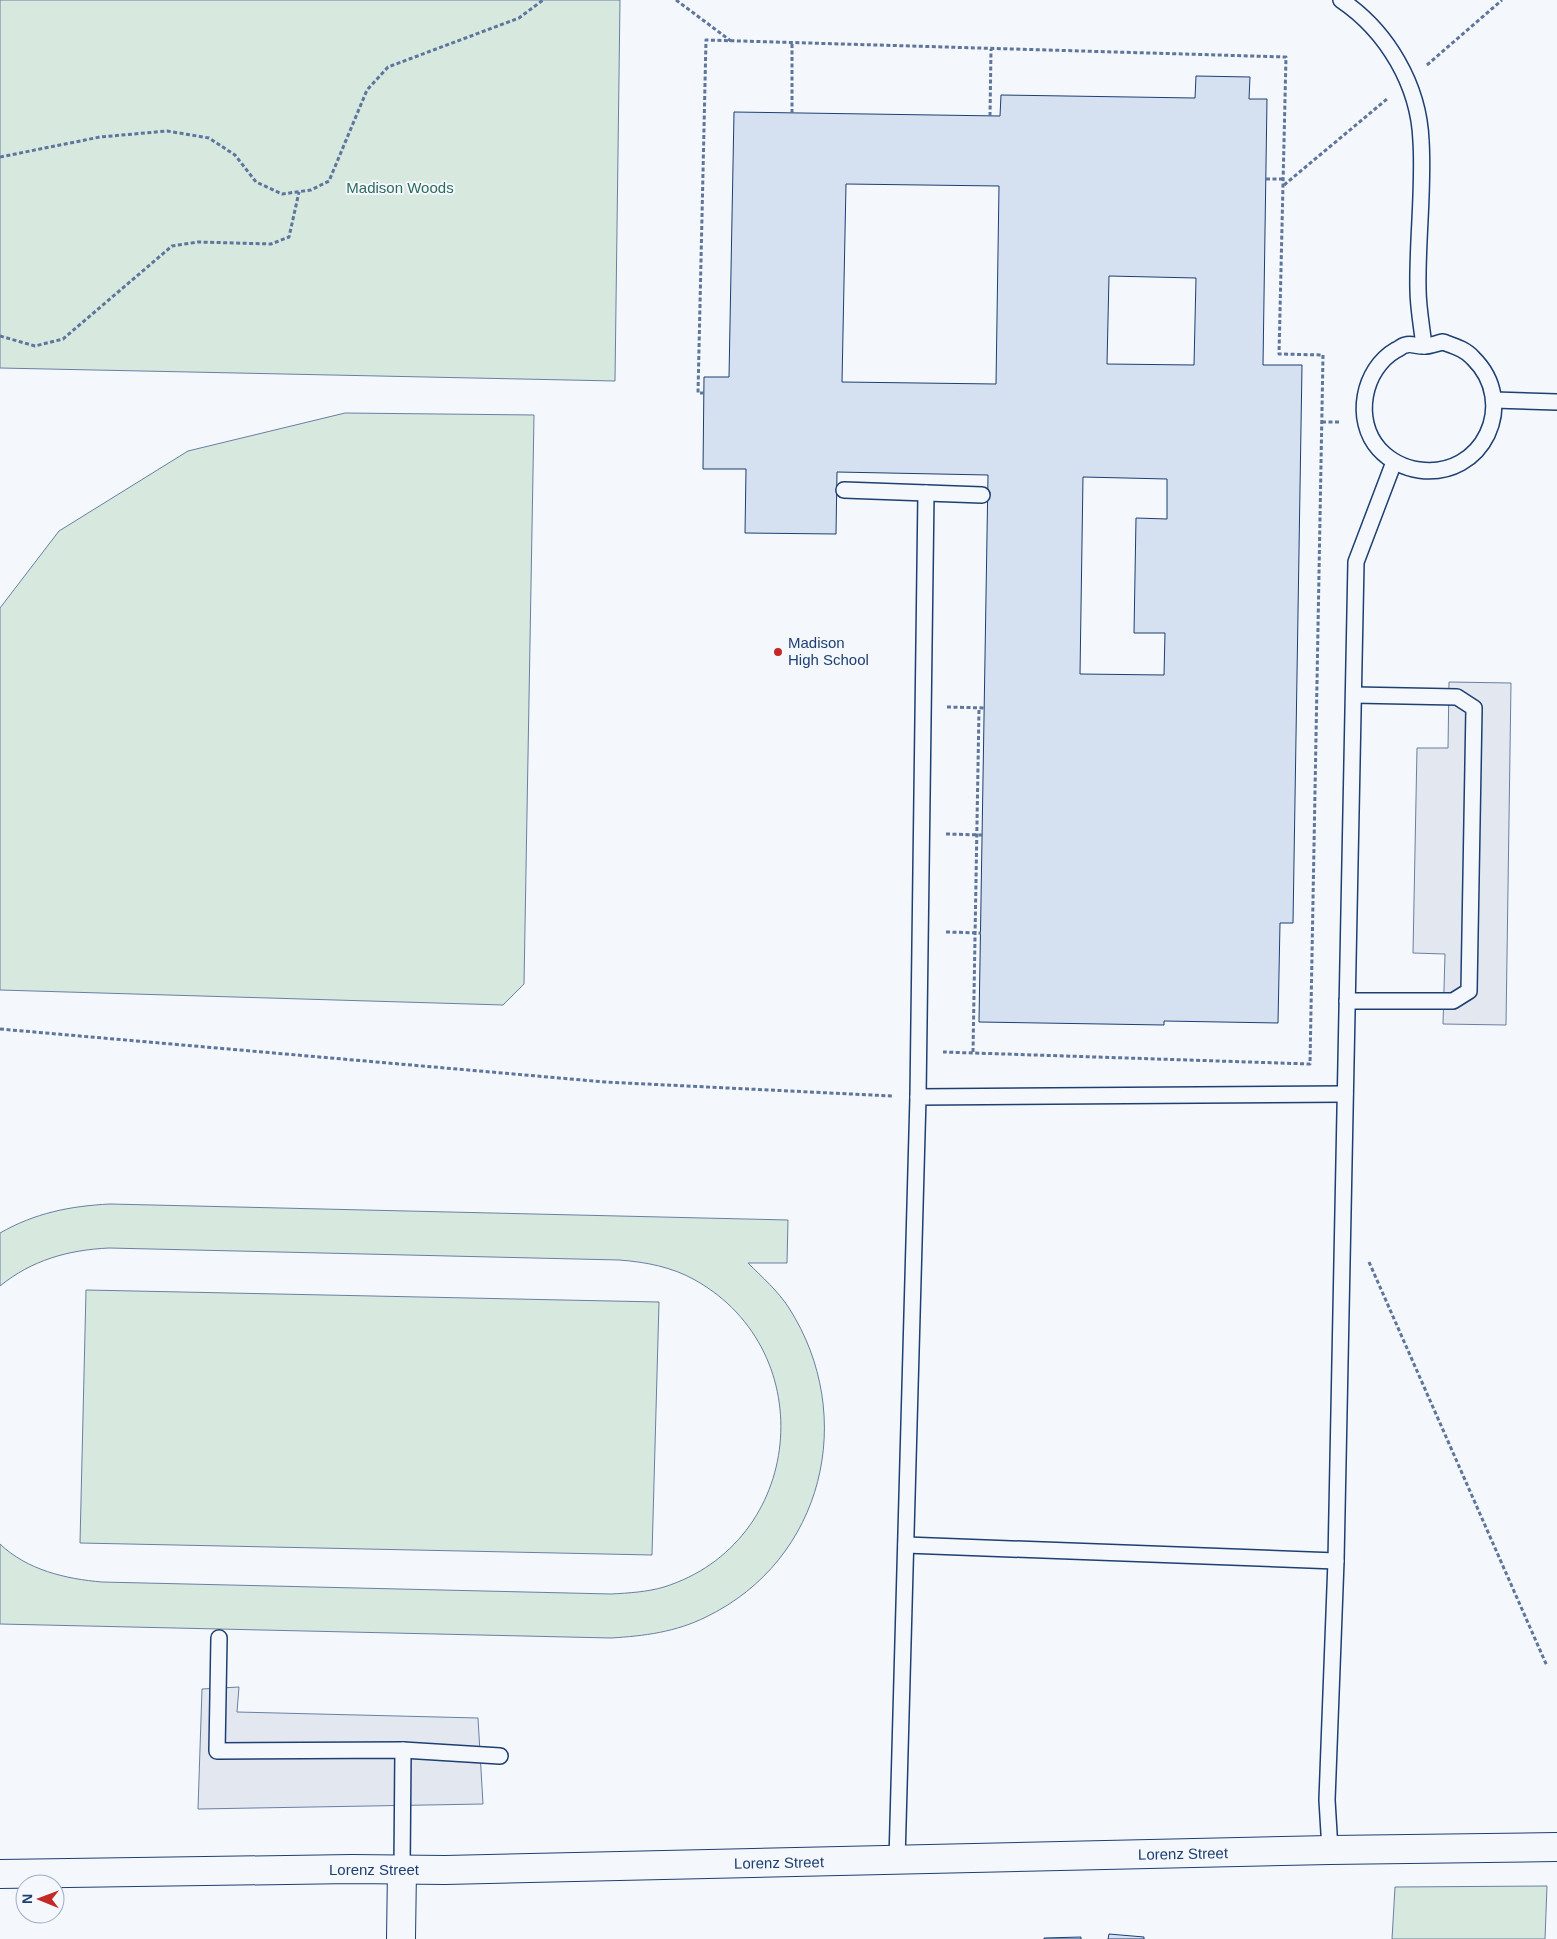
<svg xmlns="http://www.w3.org/2000/svg" width="1557" height="1939" viewBox="0 0 1557 1939" font-family="Helvetica,sans-serif">
	<style>
		.green { fill: #d7e8df; stroke: #687fa3 }
		.parking { fill: #e3e8f0; stroke: #687fa3 }
		.building { fill: #d5e0f0; stroke: #1d3f73; fill-rule: evenodd }
		.lines { fill: none; stroke-linecap: round; stroke-linejoin: round }
		.service-casing { stroke: #1d3f73; stroke-width: 18 }
		.minor-casing { stroke: #1d3f73; stroke-width: 30 }
		.path { stroke: #5e769c; stroke-width: 3; stroke-dasharray: 4 2.5; stroke-linecap: butt }
		.service { stroke: #f4f7fb; stroke-width: 15 }
		.minor { stroke: #f4f7fb; stroke-width: 28 }
		.poi-dot { fill: #c62828; stroke: #f4f7fb; stroke-width: 2 }
		.labels { text-anchor: middle; stroke-width: 4; stroke-linejoin: round; paint-order: stroke }
		.park-label { font-size: 15px; fill: #2c6c60; stroke: #f4f7fb }
		.poi-label { font-size: 15px; fill: #1d3f73; stroke: #f4f7fb; text-anchor: start }
		.street-label { font-size: 15px; fill: #1d3f73; stroke: #f4f7fb }
	</style>
	<rect width="100%" height="100%" fill="#f4f7fb"/>
	<g class="green">
		<path d="M0,0h620l-5,381 -615,-13z"/>
		<path d="M345,413l189,2 -10,569 -21,21 -503,-15v-382l59,-77 129,-80z"/>
		<path d="M110,1204l678,16 -1,43h-39c14,14 30,28 41,45 69,108 35,252 -83,309 -30,15 -62,19 -95,21l-611,-14v-80c27,26 66,35 102,38l509,12c18,-1 36,-2 53,-7 140,-44 159,-235 31,-307 -23,-13 -49,-18 -76,-20l-510,-12c-41,2 -77,12 -109,38v-53c35,-20 70,-27 110,-29z"/>
		<path d="M86,1290l573,12 -7,253 -572,-12z"/>
		<path d="M1547,1886l-2,53h-153l3,-52z"/>
	</g>
	<g class="parking">
		<path d="M1449,682l62,1 -5,342 -63,-1 2,-70 -32,-1 4,-205h31z"/>
		<path d="M239,1687l-2,25 241,6 5,86 -285,5 4,-120z"/>
	</g>
	<g class="building">
		<path d="M1196,76l54,1 -1,22h18l-4,266h39l-9,558h-13l-2,100 -114,-2v4l-185,-3 9,-547 -151,-3 -1,62 -91,-1 1,-64h-43l1,-92h25l5,-265 266,4 1,-21 194,3zM846,184l153,2 -3,198 -154,-2zM1109,276l87,2 -2,87 -87,-1zM1083,477l84,2v40l-31,-1 -2,115h31l-1,42 -84,-1z"/>
		<path d="M1109,1934l35,3v2h-36z"/>
		<path d="M1081,1937v2h-37v-1z"/>
	</g>
	<g class="lines">
		<defs>
			<g id="service">
				<path d="M1341,0c46,31 78,85 80,141 3,48 -4,100 -3,148 0,19 4,39 6,57"/>
				<path d="M1443,342c11,4 22,7 30,16 46,45 10,121 -54,112 -15,-2 -30,-10 -40,-21 -26,-29 -16,-80 17,-99 3,-1 7,-5 10,-5 5,-2 13,2 19,1 6,0 12,-3 18,-4z"/>
				<path d="M1494,400l63,2"/>
				<path d="M844,490l138,5"/>
				<path d="M1347,1001h106l16,-10 5,-283 -17,-11 -103,-2"/>
				<path d="M918,1097l8,-604"/>
				<path d="M906,1545l430,16"/>
				<path d="M219,1638l-2,113 186,-1 97,6"/>
				<path d="M1330,1850l-3,-50 9,-239 20,-999 38,-100"/>
				<path d="M897,1860l21,-763 427,-3"/>
				<path d="M402,1869l1,-119"/>
			</g>
			<g id="minor">
				<path d="M0,1874l352,-5 93,1 885,-20 227,-3"/>
				<path d="M401,1939l1,-70"/>
			</g>
		</defs>
		<use href="#service" class="service-casing"/>
		<use href="#minor" class="minor-casing"/>
		<g class="path">
			<path d="M676,0l55,41"/>
			<path d="M1427,65l75,-65"/>
			<path d="M792,113v-70"/>
			<path d="M990,116l1,-67"/>
			<path d="M0,157l100,-20 67,-6 42,7 26,17 21,27 26,12 29,-4 18,-9 38,-91 21,-23 131,-49 24,-18"/>
			<path d="M1266,179h18"/>
			<path d="M1284,185l103,-86"/>
			<path d="M0,336l35,10 28,-7 109,-93 26,-4 73,2 18,-7 10,-45"/>
			<path d="M704,393h-6l8,-353 580,17 -7,297 44,1 -13,709 -367,-12"/>
			<path d="M1322,422h19"/>
			<path d="M947,707l38,1"/>
			<path d="M946,834l37,1"/>
			<path d="M946,932l35,1"/>
			<path d="M0,1029l605,53 287,14"/>
			<path d="M973,1052l6,-343"/>
			<path d="M1369,1262l178,404"/>
		</g>
		<use href="#service" class="service"/>
		<use href="#minor" class="minor"/>
	</g>
	<circle class="poi-dot" cx="778" cy="652" r="5"/>
	<g class="labels">
		<g class="park-label">
			<text x="400" y="193">Madison Woods</text>
		</g>
		<g class="poi-label">
			<text x="788" y="648">Madison<tspan x="788" dy="17">High School</tspan></text>
		</g>
		<g class="street-label">
			<text transform="translate(1183 1854) rotate(-1)" y="5">Lorenz Street</text>
			<text transform="translate(779 1863) rotate(-1)" y="5">Lorenz Street</text>
			<text x="374" y="1875">Lorenz Street</text>
		</g>
	</g>
	<g transform="translate(40 1899) rotate(271)"><circle r="24" fill="#f4f7fb" stroke="#9eadc5"/>
	<path d="M0-4L9 19L0 12L-9 19Z" fill="#c62828"/>
	<text y="-8" font-size="14" font-weight="bold" text-anchor="middle" fill="#1d3f73">N</text>
	</g>
</svg>
